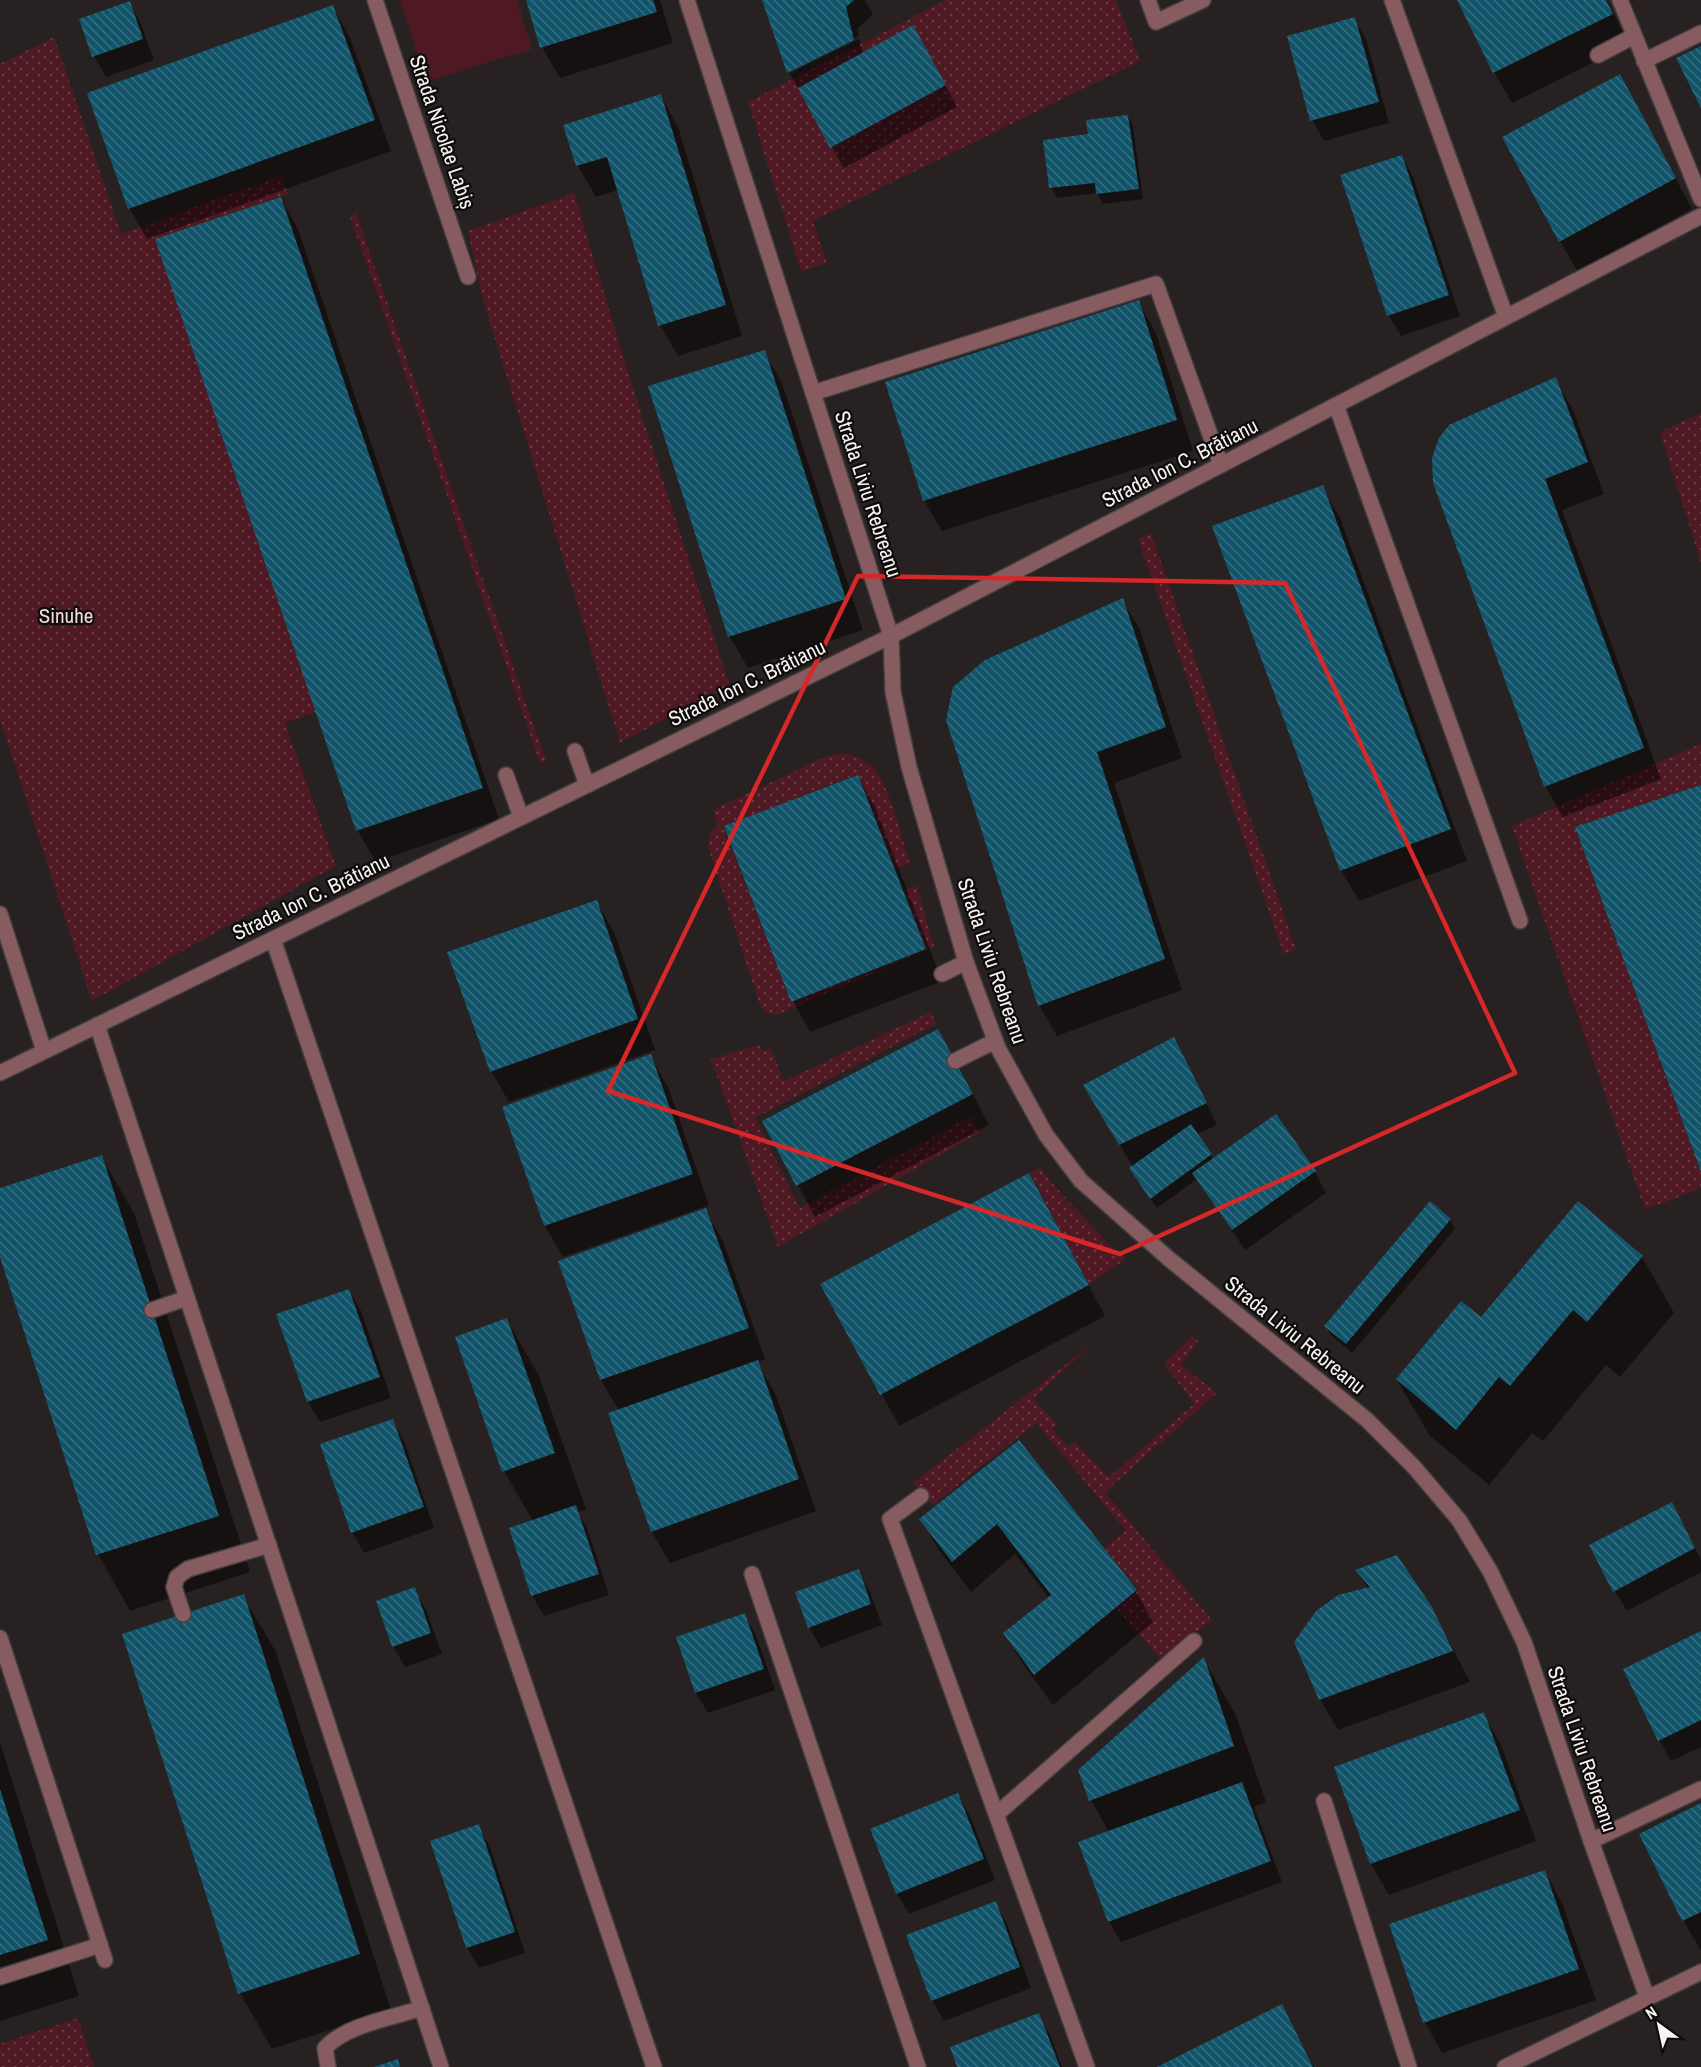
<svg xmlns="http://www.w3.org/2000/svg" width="1701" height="2067" viewBox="0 0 1701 2067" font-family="'Archivo Narrow',sans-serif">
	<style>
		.grass { fill: url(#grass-dots) }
		.garden { fill: #4e1922 }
		.shadow { fill: #0007 }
		.building { fill: url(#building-back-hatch) }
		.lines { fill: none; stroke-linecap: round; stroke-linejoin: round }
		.minor-casing { stroke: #453e3e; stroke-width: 18 }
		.minor { stroke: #865c60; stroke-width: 15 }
		.marked { fill: none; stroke: #d62828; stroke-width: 4.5; stroke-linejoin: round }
		.labels { text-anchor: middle; stroke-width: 4.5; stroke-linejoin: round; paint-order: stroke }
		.street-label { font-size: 21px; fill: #f8f3f3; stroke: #0e0b0b }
		.park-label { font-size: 21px; fill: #f5dadb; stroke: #0e0b0b }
	</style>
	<defs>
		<pattern id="grass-dots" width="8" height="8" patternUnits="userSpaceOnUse" patternTransform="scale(1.5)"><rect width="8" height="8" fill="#4e1922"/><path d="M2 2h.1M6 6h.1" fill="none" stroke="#683b43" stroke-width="1.8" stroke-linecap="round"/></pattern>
		<pattern id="building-back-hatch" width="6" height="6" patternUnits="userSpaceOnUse" patternTransform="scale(1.5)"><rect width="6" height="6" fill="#12556b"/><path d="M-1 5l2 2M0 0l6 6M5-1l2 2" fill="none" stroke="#356e81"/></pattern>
	</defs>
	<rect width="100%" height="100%" fill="#282121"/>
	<g class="grass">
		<path d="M946,0h170l24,61 -327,160 14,42 -26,8 -53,-169z"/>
		<path d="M54,37l67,197 161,-59 6,19 -132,45 160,473 -31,11 51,143 -244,135 -92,-281v-656z"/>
		<path d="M574,193l54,180 102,313 -111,57 -1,-7 -134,-433 -16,-72z"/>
		<path d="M356,213l190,548 -6,2 -190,-547z"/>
		<path d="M1701,413v150l-41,-131z"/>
		<path d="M1151,533l145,416 -12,5 -146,-415z"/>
		<path d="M1701,744v41l-126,42 126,346v15l-56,22 -133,-384z"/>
		<path d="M848,754c11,4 21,7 28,16 14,20 26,69 34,94l-15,4 -37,-94 -135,53 68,175 135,-52 -22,-60 13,-4 17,61 -157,68 -11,-2 -6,-8 -52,-158 1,-12 9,-10 -5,-15 116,-55z"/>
		<path d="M931,1012l5,12 -181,94 45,90 171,-92 9,16 -202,115 -67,-188 48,-14 4,5 8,-1 13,32z"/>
		<path d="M1040,1167l10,14 64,69 12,9 -37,25 -59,-111z"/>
		<path d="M1192,1336l6,5 -17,24 36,28 -112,99 107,128 -51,39 -45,-51 23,-18 -35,-42 22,-17 -90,-108 -103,82 -20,-22 183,-142 -63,58 24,25 -4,5 15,18 7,-5 34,35 85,-73 -30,-40z"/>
		<path d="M78,2018l16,49h-94v-23z"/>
	</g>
	<path class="garden" d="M400,0h117l15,49 -106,33z"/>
	<g class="shadow">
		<path d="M527,0h133l13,43 -113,35 -18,-31z"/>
		<path d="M764,0h101l8,14 -16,15 2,7 -69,34v3l69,-34 4,15 62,-6 32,59 -113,61 -55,-96z"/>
		<path d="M1459,0h148l22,45 -117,58 -18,-31z"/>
		<path d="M130,3l11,21 13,36 -48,17 -12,-21z"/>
		<path d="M333,7l17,31 41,113 -244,88 -18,-31z"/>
		<path d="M1354,19l12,20 23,84 -65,18 -12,-21z"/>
		<path d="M661,96l17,31 64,209 -64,20 -18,-31 -42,-135 -22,7 -18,-31 -13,-40z"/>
		<path d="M1637,107l55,102 -114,63 -18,-31z"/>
		<path d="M1128,116l5,10 10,73 -40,5 -6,-11 -40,5 -6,-10 38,-52z"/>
		<path d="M1402,156l11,21 47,139 -59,20 -12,-20 -47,-140z"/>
		<path d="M281,198l17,31 201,590 -123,43 -18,-31 -201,-591z"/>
		<path d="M1138,302l18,31 37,118 -251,80 -18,-31z"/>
		<path d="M764,352l18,31 81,247 -115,38 -18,-31 -81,-250z"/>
		<path d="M1555,379l18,31 31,84 -42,16 99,269 -98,38 -18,-31 -110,-303z"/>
		<path d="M1322,487l18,31 127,343 -108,40 -18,-31z"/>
		<path d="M1122,600l18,30 42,128 -68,25 68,207 -125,46 -18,-31z"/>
		<path d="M858,777l17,30 67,174 -132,51 -17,-31z"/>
		<path d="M596,901l18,31 41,118 -146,52 -18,-31z"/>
		<path d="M650,1056l18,31 41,118 -146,52 -18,-31 -41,-118z"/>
		<path d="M1185,1060l32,65 -20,9 17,26 101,12 11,21 -81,57 -48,-71 -40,29 -21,-29 -3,-12 -48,-82z"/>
		<path d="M956,1061l33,64 -174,92 -51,-95z"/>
		<path d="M101,1157l33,56 116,359 -120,39 -32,-57 -98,-302v-62z"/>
		<path d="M1046,1206l59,110 -206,110 -76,-142z"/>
		<path d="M705,1210l18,31 42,118 -8,3 18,31 41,118 -146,52 -18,-31 -42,-118 9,-3 -18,-31 -41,-118z"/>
		<path d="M1450,1220l5,9 -103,124 -20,-17 -6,-10z"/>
		<path d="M1642,1257l32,56 -54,64 -14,-12 -63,76 -11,-8 -43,52 -59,-49 -33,-56 84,-61z"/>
		<path d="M349,1290l12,21 30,87 -71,24 -12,-20 -30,-87z"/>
		<path d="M507,1320l32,56 47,133 -8,3 9,16 22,67 -65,21 -12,-21 1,-74 -29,-50z"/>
		<path d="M392,1420l12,21 30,87 -70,25 -12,-21z"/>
		<path d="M1019,1443l117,148 17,31 -100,83 -30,-41 -18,-30 44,-36 -34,-44 -44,38 -32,-42 -18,-31z"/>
		<path d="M1683,1524l18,36v12l-74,39 -12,-20z"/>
		<path d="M1358,1570l73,37 39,75 -132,48 -18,-31 48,-110z"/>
		<path d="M858,1571l12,21 12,33 -61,23 -12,-21z"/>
		<path d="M414,1589l12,21 16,44 -37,13 -12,-21z"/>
		<path d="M243,1596l33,56 115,358 -119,39 -32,-56z"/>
		<path d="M744,1614l12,21 19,55 -67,23 -12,-20 -18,-55z"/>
		<path d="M1701,1633v114l-30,14 -12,-21z"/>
		<path d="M1204,1660l32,55 30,87 -12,5 28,75 -161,60 -12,-21v-89l-18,-32z"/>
		<path d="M1483,1714l18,31 35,96 -147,54 -18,-31 -35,-96z"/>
		<path d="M0,1742l79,254 -79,25z"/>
		<path d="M958,1795l12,21 25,64 -86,34 -12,-20 -25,-64z"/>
		<path d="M1701,1805v146l-18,-31z"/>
		<path d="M478,1826l12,21 35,106 -46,15 -12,-20 -35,-106z"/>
		<path d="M1545,1872l17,31 34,97 -154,53 -17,-31z"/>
		<path d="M995,1903l12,21 24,64 -87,33 -12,-21z"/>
		<path d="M1281,2006l33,61h-154z"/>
		<path d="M1038,2015l12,20 12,32h-103z"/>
	</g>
	<g class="building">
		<path d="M526,0h127l4,12 -117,36z"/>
		<path d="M762,0h92l-8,7 8,33 -67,33z"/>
		<path d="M1457,0h149l7,14 -120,59z"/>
		<path d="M130,1l13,38 -51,18 -13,-38z"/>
		<path d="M333,5l42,115 -247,89 -41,-116z"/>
		<path d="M1355,17l24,85 -69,19 -23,-85z"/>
		<path d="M913,25l33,60 -116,63 -32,-60z"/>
		<path d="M1701,46v62l-25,-50z"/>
		<path d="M1620,74l56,104 -117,64 -57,-105z"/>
		<path d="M661,94l65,211 -68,21 -51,-169 -31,9 -13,-41z"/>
		<path d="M1128,115l11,74 -43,5 -1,-11 -46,5 -6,-48 45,-6 -2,-14z"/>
		<path d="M1402,155l47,140 -62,21 -47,-141z"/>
		<path d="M281,197l202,591 -127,43 -201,-592z"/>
		<path d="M1139,300l38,120 -254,81 -38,-119z"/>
		<path d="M765,350l81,249 -118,38 -80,-251z"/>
		<path d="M1556,377l32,85 -43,17 99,269 -100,39 -111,-304 -1,-25 7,-20 10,-13z"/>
		<path d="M1323,485l128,344 -111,42 -128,-345z"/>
		<path d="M1123,598l43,129 -69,25 68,207 -127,47 -92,-286 7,-33 32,-27z"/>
		<path d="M858,775l68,174 -135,53 -67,-176z"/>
		<path d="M1701,785v387l-126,-345z"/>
		<path d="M597,900l41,119 -148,53 -43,-120z"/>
		<path d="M938,1029l35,65 -177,92 -34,-65z"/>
		<path d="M1174,1037l33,66 -88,42 -36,-60z"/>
		<path d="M651,1054l42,120 -149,52 -42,-119z"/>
		<path d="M1276,1114l40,57 -84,59 -40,-57z"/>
		<path d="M1191,1124l21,30 -62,45 -21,-31z"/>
		<path d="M102,1155l117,361 -123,39 -96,-298v-69z"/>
		<path d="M1029,1173l60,112 -209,110 -60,-111z"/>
		<path d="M1430,1201l21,18 -105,125 -22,-18z"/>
		<path d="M1578,1201l65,55 -56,66 -14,-12 -63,76 -11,-9 -43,53 -60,-51 65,-78 20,16z"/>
		<path d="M706,1208l43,120 -149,52 -42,-119z"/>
		<path d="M349,1289l31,88 -73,25 -31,-88z"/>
		<path d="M507,1318l48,135 -53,19 -47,-135z"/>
		<path d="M758,1360l41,119 -148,53 -43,-119z"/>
		<path d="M393,1419l31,88 -73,26 -31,-89z"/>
		<path d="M1019,1440l118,150 -103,85 -31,-42 48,-38 -54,-71 -45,38 -33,-43z"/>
		<path d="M1672,1502l23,46 -82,44 -24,-47z"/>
		<path d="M576,1505l23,69 -68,22 -22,-68z"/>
		<path d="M1397,1555l35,52 21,44 -134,49 -25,-58 22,-31 22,-16 32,-8 -15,-17z"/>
		<path d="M859,1569l12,35 -63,24 -13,-36z"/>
		<path d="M415,1587l16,46 -39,14 -16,-46z"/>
		<path d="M244,1594l116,360 -122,40 -116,-360z"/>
		<path d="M745,1613l19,56 -69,24 -19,-56z"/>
		<path d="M1701,1631v89l-43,21 -35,-72z"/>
		<path d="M1204,1657l30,89 -145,55 -11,-31z"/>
		<path d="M1484,1712l36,98 -150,54 -36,-97z"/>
		<path d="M1242,1782l29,79 -163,61 -30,-80z"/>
		<path d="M0,1789l48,151 -48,15z"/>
		<path d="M958,1793l26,66 -88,35 -26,-65z"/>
		<path d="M1701,1803v109l-19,9 -43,-87z"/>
		<path d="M479,1824l36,108 -49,16 -36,-107z"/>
		<path d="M1545,1870l34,99 -156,54 -34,-99z"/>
		<path d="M996,1901l24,66 -89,34 -25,-66z"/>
		<path d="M1282,2004l31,63h-156z"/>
		<path d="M1039,2013l21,54h-103l-7,-20z"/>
		<path d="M398,2059l2,8h-26z"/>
	</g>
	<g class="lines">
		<defs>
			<g id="minor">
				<path d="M375,0l93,277"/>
				<path d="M687,0l204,636 2,56 16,75 57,195 32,86 48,87 35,46 87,77 199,162 47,47 45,53 31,51 34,71 67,199 56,156"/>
				<path d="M1148,0l8,22 47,-22"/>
				<path d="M1392,0l114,317"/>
				<path d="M1620,0l81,199"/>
				<path d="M1598,55l36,-19"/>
				<path d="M1644,61l57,-28"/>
				<path d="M813,393l343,-109 65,181"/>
				<path d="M1336,405l184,516"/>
				<path d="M575,751l12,34"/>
				<path d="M506,775l15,42"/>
				<path d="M0,914l44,137"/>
				<path d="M273,939l381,1128"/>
				<path d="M942,974l24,-12"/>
				<path d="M97,1025l344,1042"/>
				<path d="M955,1061l40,-20"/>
				<path d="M0,1073l891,-437 810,-420"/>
				<path d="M152,1310l35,-12"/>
				<path d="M921,1496l-31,23 197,548"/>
				<path d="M752,1574l166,493"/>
				<path d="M183,1614l-9,-27 3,-10 11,-8 81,-24"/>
				<path d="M0,1638l105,322"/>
				<path d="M1324,1801l85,266"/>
				<path d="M997,1814l197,-173"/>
				<path d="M1591,1841l110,-52"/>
				<path d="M0,1977l100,-32"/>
				<path d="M328,2067l-3,-19c21,-23 67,-30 97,-40"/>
				<path d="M1505,2067l196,-95"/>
			</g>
		</defs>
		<use href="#minor" class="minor-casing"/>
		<use href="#minor" class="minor"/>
	</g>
	<path class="marked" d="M858,576l427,7 230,490 -395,181 -512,-163z"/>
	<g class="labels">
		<g class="street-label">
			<text transform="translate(442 132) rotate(71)" y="7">Strada Nicolae Labiș</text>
			<text transform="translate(1180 463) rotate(-27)" y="7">Strada Ion C. Brătianu</text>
			<text transform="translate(868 494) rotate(72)" y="7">Strada Liviu Rebreanu</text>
			<text transform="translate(747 683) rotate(-26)" y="7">Strada Ion C. Brătianu</text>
			<text transform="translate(311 897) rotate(-26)" y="7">Strada Ion C. Brătianu</text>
			<text transform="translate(992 961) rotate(71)" y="7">Strada Liviu Rebreanu</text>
			<text transform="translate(1295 1335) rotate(39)" y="7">Strada Liviu Rebreanu</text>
			<text transform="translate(1582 1749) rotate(71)" y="7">Strada Liviu Rebreanu</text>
		</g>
		<g class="park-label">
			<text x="66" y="623">Sinuhe</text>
		</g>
	</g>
	<g transform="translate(1659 2025) rotate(327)" stroke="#0e0b0b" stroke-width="4.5" paint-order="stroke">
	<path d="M0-4.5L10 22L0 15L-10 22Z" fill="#f8f3f3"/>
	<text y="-9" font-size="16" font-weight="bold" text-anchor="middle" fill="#f8f3f3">N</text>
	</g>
</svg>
